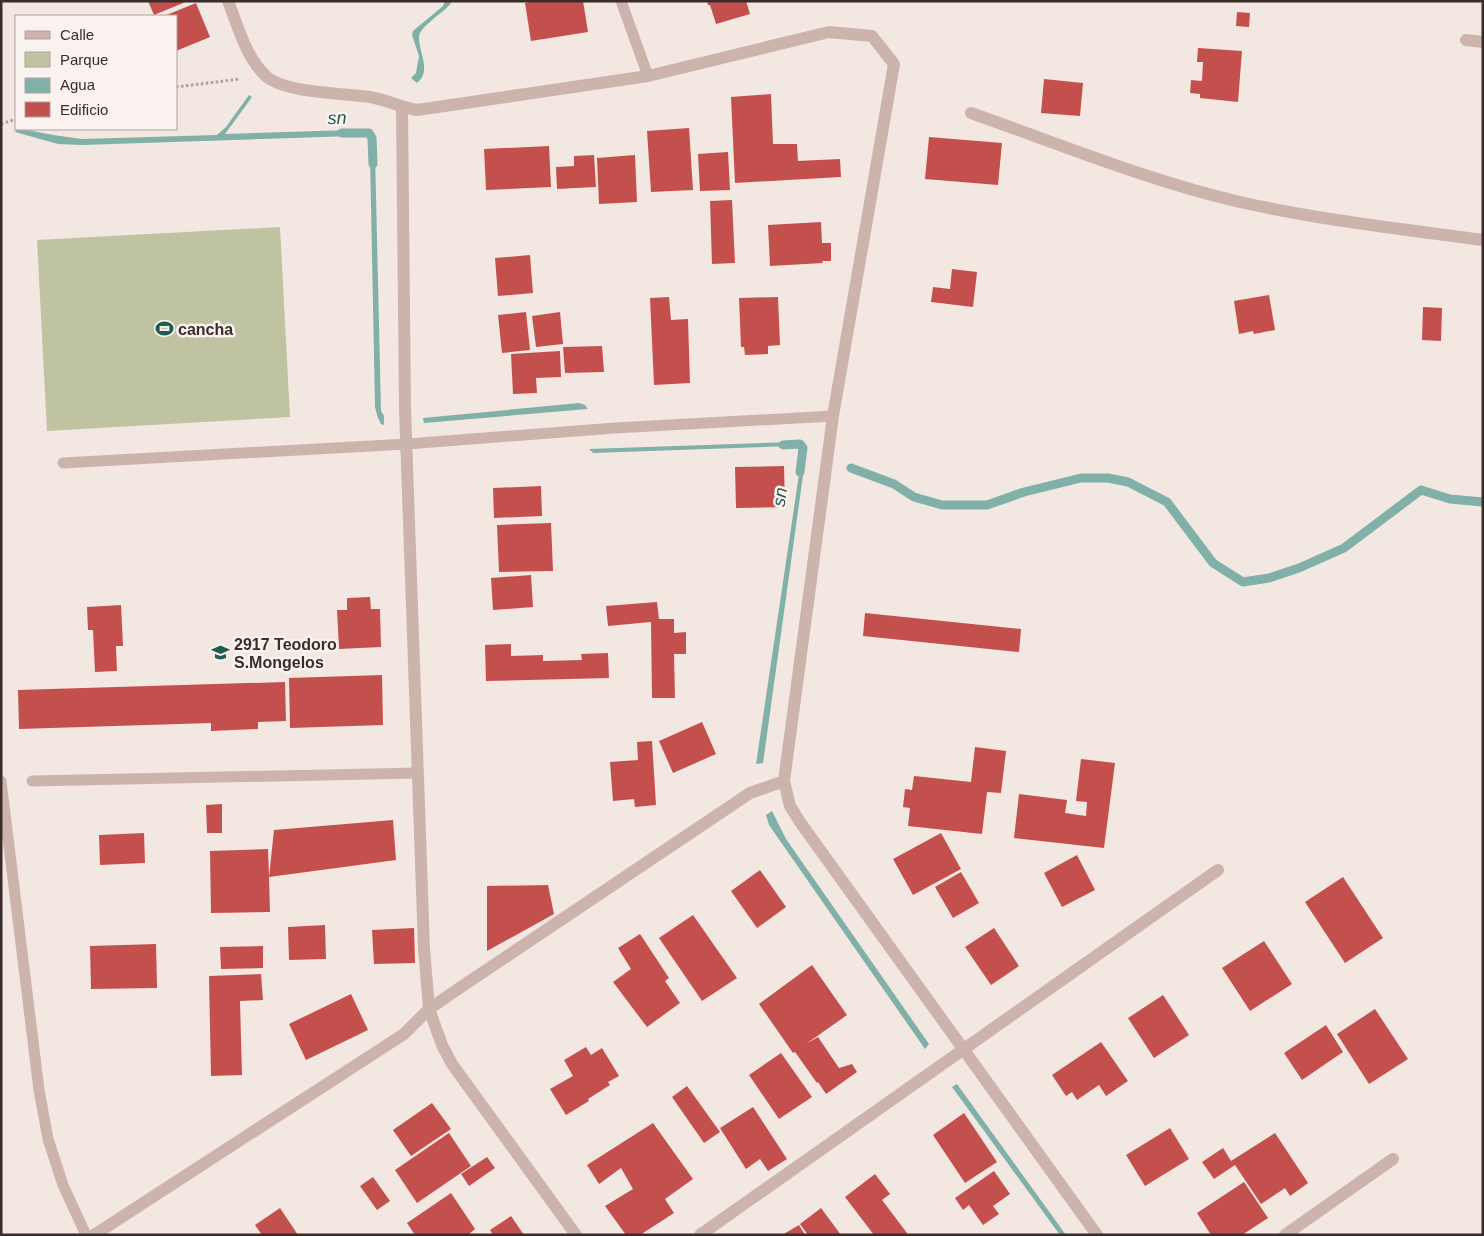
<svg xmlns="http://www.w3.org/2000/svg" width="1484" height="1236" viewBox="0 0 1484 1236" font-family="Arial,sans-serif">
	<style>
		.green { fill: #bfc3a1 }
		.water { fill: #80b0a7 }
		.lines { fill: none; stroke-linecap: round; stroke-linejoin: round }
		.stream { stroke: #80b0a7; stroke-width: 9 }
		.building { fill: #c4504e }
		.path { stroke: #b89d97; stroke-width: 3; stroke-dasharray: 2.5 2.5; stroke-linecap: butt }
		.service { stroke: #ccb4ad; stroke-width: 11 }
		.minor { stroke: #ccb4ad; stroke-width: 12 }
		.labels { text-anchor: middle; stroke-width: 5; stroke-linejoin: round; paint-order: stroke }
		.poi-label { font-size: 16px; font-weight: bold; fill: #3a2c2b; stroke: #faf2ee; text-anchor: start }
		.water-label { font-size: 18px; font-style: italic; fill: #215c52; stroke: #faf2ee }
	</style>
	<rect width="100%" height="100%" fill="#f3e7e1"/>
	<path class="green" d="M280,227l10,190 -243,14 -10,-191z"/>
	<g class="water">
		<path d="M445,1h6v2c-7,10 -33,24 -32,35 0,14 13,34 -2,45l-6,-5 5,-5 3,-17 -7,-21 1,-4 30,-25z"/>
		<path d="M249,95l3,2 -27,37 126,-4 2,6 -271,9 -24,-1 -43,-12 2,-3h5l31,6 29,4 135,-4 9,-8z"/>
		<path d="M370,153h5l6,258 3,5v9l-3,-1 -3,-6 -3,-11z"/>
		<path d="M579,403l6,2 3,4 -164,14 -1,-5z"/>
		<path d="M793,442v4l-200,7 -4,-4z"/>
		<path d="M801,461h4l-42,302 -7,1z"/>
		<path d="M772,811l14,28 143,205 -4,5 -156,-224 -3,-10z"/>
		<path d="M957,1084l109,151h-6l-108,-148z"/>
	</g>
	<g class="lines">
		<g class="stream">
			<path d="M342,133h27l3,5 1,26"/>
			<path d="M783,445l17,-1 3,4 -3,24"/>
			<path d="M851,468l43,16 20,13 28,8h45l37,-13 57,-14h27l20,4 39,20 46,61 30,19 26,-4 30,-10 45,-20 77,-58 29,9 33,3"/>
		</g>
	</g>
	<g class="building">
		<path d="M148,1h40l-34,14z"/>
		<path d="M534,1h49l5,31 -57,9 -6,-38z"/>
		<path d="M707,1h39l4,13 -34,10 -6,-19h-2z"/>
		<path d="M196,3l14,34 -34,14v-35h-12z"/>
		<path d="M1237,12l13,1 -1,14 -13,-1z"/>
		<path d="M1198,48l44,3 -4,51 -38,-4v-4l-10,-1 1,-13 11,1 1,-19h-6z"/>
		<path d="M1044,79l39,4 -3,33 -39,-3z"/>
		<path d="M771,94l2,50h24l1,17 42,-2 1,18 -106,6 -4,-86z"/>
		<path d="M689,128l4,62 -42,2 -4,-61z"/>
		<path d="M929,137l73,6 -4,42 -73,-6z"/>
		<path d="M549,146l2,41 -65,3 -2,-41z"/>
		<path d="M728,152l2,38 -30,1 -2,-37z"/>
		<path d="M594,155l2,32 -39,2 -1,-22 18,-1v-10z"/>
		<path d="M635,155l2,47 -38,2 -2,-46z"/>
		<path d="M732,200l3,63 -23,1 -2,-63z"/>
		<path d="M821,222l1,21h9v18h-9l1,2 -53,3 -2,-41z"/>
		<path d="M530,255l3,38 -35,3 -3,-38z"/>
		<path d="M952,269l25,3 -4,35 -42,-5 2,-15 17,2z"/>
		<path d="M1269,295l6,35 -21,4 -1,-3 -14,3 -5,-33z"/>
		<path d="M669,297l2,23 17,-1 2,64 -36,2 -4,-87z"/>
		<path d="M778,297l2,48 -12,1v8l-23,1 -1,-8h-3l-2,-49z"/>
		<path d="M1423,307l19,1 -1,33 -19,-1z"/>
		<path d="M526,312l4,38 -28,3 -4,-38z"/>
		<path d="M560,312l3,32 -27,3 -4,-31z"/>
		<path d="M602,346l2,26 -39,1 -2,-26z"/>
		<path d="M560,351l1,26 -25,1 1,15 -24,1 -2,-40z"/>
		<path d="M784,466l1,41 -49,1 -1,-41z"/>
		<path d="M541,486l1,30 -48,2 -1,-30z"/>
		<path d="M551,523l2,48 -54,1 -2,-47z"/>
		<path d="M531,575l2,32 -40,3 -2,-32z"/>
		<path d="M370,597l1,12h9l1,38 -42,2 -2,-39h10v-12z"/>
		<path d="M657,602l2,17h15v14l12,-1v22h-12l1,44h-23l-1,-76 -43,4 -2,-20z"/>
		<path d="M121,605l2,41h-7l1,25 -22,1 -2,-42h-5l-1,-23z"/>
		<path d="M865,613l156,16 -2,23 -156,-16z"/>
		<path d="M511,644v12l32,-1v6l39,-1 -1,-6 27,-1 1,25 -123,3 -1,-36z"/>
		<path d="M382,675l1,50 -93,3 -1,-50z"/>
		<path d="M285,682l1,39 -28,1v7l-47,2v-8l-192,6 -1,-39z"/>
		<path d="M702,722l14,32 -43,19 -14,-32z"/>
		<path d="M652,741l4,64 -21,2 -1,-8 -21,2 -3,-39 28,-2 -1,-18z"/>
		<path d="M975,747l31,4 -5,42 -14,-1 -5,42 -74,-8 2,-18 -7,-1 2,-18 7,1 2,-14 57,6z"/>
		<path d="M1081,759l34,4 -11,85 -90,-10 5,-44 48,6 -2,13 21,3 1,-14 -11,-1z"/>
		<path d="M222,804v29h-15l-1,-28z"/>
		<path d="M393,820l3,40 -127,17 1,35 -59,1 -1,-62 58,-2 1,28 5,-47z"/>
		<path d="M144,833l1,30 -45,2 -1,-30z"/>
		<path d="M941,833l20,36 -48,26 -20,-36z"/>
		<path d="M1077,855l18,35 -33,17 -18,-34z"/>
		<path d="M760,870l26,37 -29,21 -26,-37z"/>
		<path d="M961,872l18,31 -26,15 -18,-31z"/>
		<path d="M1343,877l40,61 -38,25 -40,-61z"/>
		<path d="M548,885l6,29 -67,37v-65z"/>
		<path d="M693,915l44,63 -35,23 -43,-63z"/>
		<path d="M325,925l1,34 -37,1 -1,-33z"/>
		<path d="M414,928l1,35 -41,1 -2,-34z"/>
		<path d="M994,928l25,38 -28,19 -26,-38z"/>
		<path d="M640,934l29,44 -4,3 15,22 -33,24 -34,-45 18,-13 -13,-21z"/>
		<path d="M1264,941l28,43 -42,27 -28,-43z"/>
		<path d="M156,944l1,44 -66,1 -1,-43z"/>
		<path d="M263,946v22l-42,1 -1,-22z"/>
		<path d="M812,965l35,50 -41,29 12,-7 21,31 13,-4 5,8 -31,22 -8,-12 -1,1 -22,-31 -2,1 -34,-49z"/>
		<path d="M261,974l2,26 -23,1 2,74 -31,1 -2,-100z"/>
		<path d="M351,994l17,36 -62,30 -17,-36z"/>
		<path d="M1163,995l26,40 -35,23 -26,-40z"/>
		<path d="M1375,1009l33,50 -39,25 -32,-50z"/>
		<path d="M1326,1025l17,27 -41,28 -18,-27z"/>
		<path d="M1101,1042l27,39 -22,15 -7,-11 -22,15 -5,-8 -6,4 -14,-21z"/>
		<path d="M586,1047l5,8 11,-7 17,28 -11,6 2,3 -22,14 1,2 -23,14 -16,-26 23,-13 -9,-16z"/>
		<path d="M781,1053l31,44 -33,22 -30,-44z"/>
		<path d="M687,1086l33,46 -16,11 -32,-46z"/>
		<path d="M432,1103l19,26 -40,27 -18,-26z"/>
		<path d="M753,1107l34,52 -19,12 -8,-12 -14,10 -26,-41z"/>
		<path d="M964,1113l33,49 -32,21 -32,-48z"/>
		<path d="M653,1123l40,56 -28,20 9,14 -34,22h-14l-21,-29 28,-17 -12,-21 -22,16 -12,-19z"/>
		<path d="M1170,1128l19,31 -44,27 -19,-31z"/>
		<path d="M449,1133l22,33 -54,37 -22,-33z"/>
		<path d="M1275,1133l33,50 -18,13 -5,-8 -24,16 -26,-39 -21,14 -12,-17 21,-14 8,13z"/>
		<path d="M487,1157l8,11 -26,18 -8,-12z"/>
		<path d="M994,1171l16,23 -17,12 6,8 -16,11 -14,-20 -6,5 -8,-12z"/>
		<path d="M875,1174l15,20 -8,6 25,33 -2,2h-31l-29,-38z"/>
		<path d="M373,1177l17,24 -13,9 -17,-24z"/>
		<path d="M1244,1182l24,36 -26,17h-31l-14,-22z"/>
		<path d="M451,1193l24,36 -7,6h-53l-8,-12z"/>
		<path d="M280,1208l18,27h-36l-7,-10z"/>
		<path d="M821,1208l20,27h-33l-8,-11z"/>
		<path d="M511,1216l13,19h-31l-3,-5z"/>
		<path d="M799,1225l6,10h-23z"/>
	</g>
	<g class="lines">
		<g class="path">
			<path d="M176,87l64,-8"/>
			<path d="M1,124l15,-5"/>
		</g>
		<g class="service">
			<path d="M621,1l27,75"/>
			<path d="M63,463l344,-19 208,-16 218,-12"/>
			<path d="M1,781l38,309 9,49 15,46 23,50"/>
			<path d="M32,781l386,-8"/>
		</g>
		<g class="minor">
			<path d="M228,1c10,25 18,57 38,75 18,17 78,17 104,21 16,3 31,10 47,13l231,-34 181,-44 43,4 22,28 -61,352 -49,365 6,25 10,16 297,413"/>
			<path d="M1466,40l17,2"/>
			<path d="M402,108l3,300 19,540 5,61 13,36 10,19 124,171"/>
			<path d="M971,113c88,31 178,68 269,89 80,18 162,27 243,38"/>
			<path d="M94,1235l310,-201 25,-25 32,-22 289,-194 34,-12"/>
			<path d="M700,1235l518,-365"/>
			<path d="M1285,1235l108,-76"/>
		</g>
	</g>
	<defs>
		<symbol id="stadium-bare" viewBox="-9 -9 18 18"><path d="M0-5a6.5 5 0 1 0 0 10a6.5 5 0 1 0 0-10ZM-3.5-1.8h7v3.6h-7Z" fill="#215c52" stroke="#faf2ee" stroke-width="2.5" paint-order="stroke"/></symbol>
		<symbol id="school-bare" viewBox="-9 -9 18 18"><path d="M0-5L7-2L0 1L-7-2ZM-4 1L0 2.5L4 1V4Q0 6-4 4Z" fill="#215c52" stroke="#faf2ee" stroke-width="2.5" paint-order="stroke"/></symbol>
	</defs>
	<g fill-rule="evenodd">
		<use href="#stadium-bare" x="152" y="316" width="25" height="25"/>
		<use href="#school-bare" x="208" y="640" width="25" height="25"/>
	</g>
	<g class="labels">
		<g class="poi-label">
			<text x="178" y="335">cancha</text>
			<text x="234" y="650">2917 Teodoro<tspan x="234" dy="18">S.Mongelos</tspan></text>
		</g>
		<g class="water-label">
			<text transform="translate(337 118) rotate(-2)" y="6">sn</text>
			<text transform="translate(780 497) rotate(-82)" y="6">sn</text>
		</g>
	</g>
	<rect width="1484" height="1236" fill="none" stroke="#3a2c2b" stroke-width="5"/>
	<rect x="15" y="15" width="162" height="115" fill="#faf2ee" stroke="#ada3a0"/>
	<rect x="25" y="31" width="25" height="8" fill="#ccb4ad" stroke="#ada3a0"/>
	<text x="60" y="40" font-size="15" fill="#3a2c2b">Calle</text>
	<rect x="25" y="52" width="25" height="15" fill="#bfc3a1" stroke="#ada3a0"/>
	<text x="60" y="65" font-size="15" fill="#3a2c2b">Parque</text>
	<rect x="25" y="78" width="25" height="15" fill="#80b0a7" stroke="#ada3a0"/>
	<text x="60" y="90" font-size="15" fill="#3a2c2b">Agua</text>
	<rect x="25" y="102" width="25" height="15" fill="#c4504e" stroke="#ada3a0"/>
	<text x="60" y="115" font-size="15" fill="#3a2c2b">Edificio</text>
</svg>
